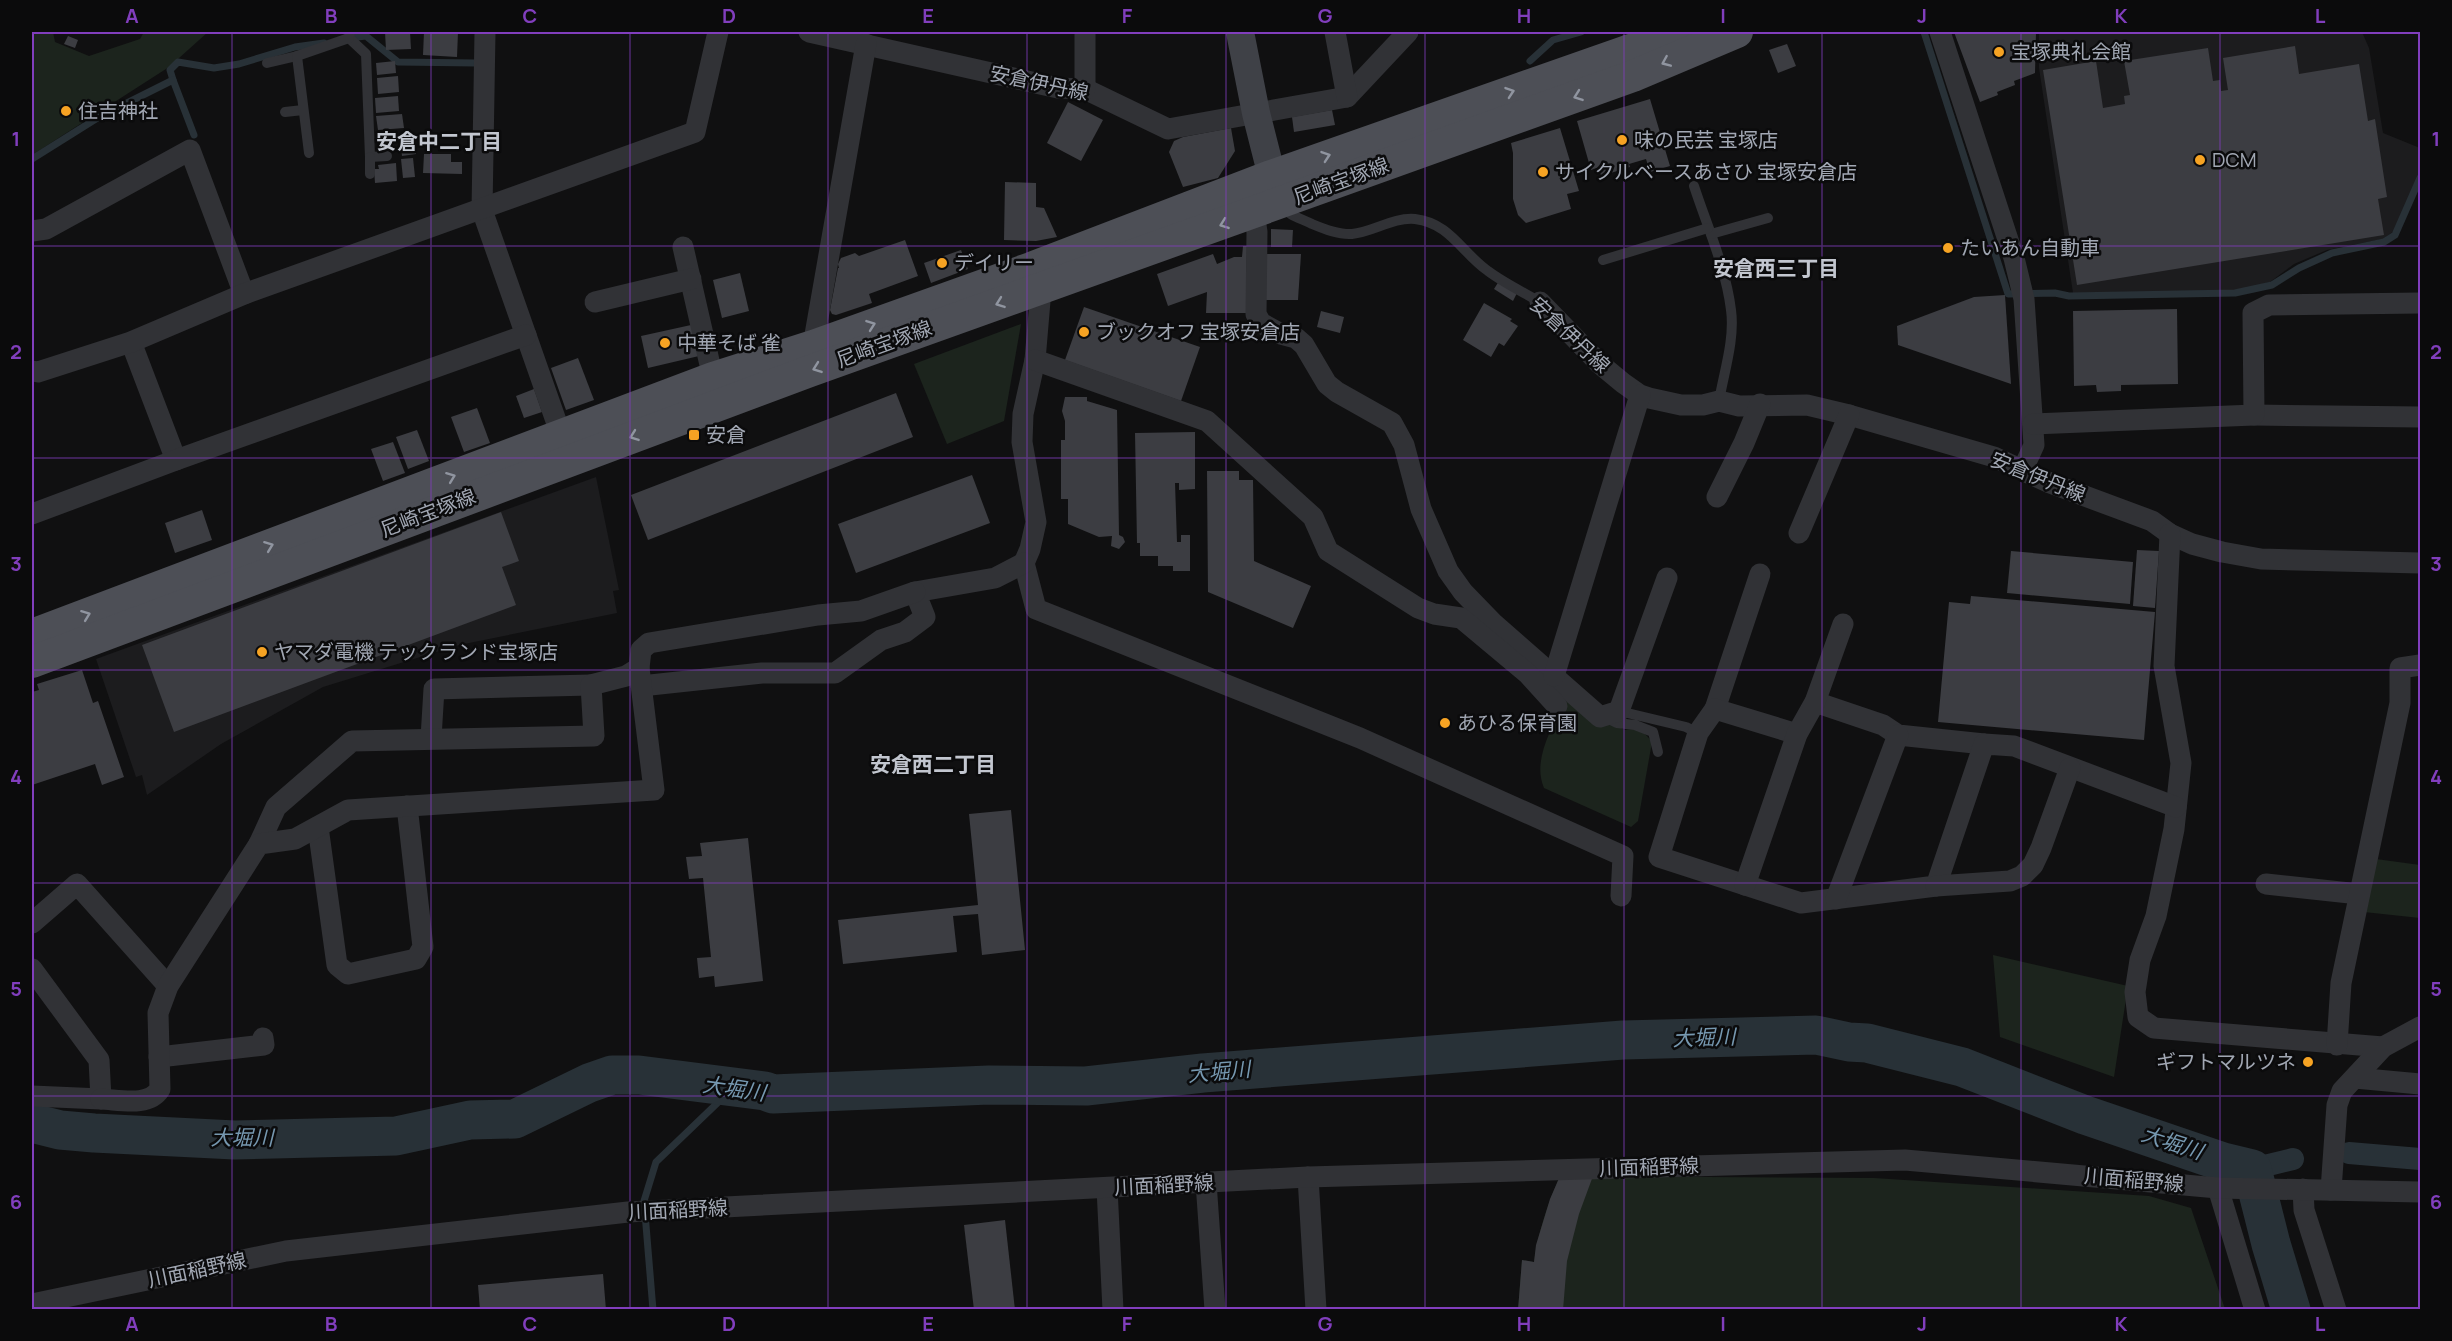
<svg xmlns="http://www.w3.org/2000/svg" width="2452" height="1341" viewBox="0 0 2452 1341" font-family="Manrope,'Noto Sans JP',sans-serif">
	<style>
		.built { fill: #1c1c1e }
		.green { fill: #1c241d }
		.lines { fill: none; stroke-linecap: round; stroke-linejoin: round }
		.stream { stroke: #283137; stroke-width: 7 }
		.canal { stroke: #283137; stroke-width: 22 }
		.river { stroke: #283137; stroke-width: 39 }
		.building { fill: #3c3d42 }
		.lane { stroke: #313236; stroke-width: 10 }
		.street { stroke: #313236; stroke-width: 21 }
		.secondary { stroke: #3f4147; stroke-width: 28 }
		.primary { stroke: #4d4f56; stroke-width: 32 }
		.oneway { stroke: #9095a0 }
		.grid { fill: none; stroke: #813ebd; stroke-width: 1.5; stroke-opacity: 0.55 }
		.poi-dot { fill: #f6a323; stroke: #0b0b0c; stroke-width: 2 }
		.labels { text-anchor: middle; stroke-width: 5; stroke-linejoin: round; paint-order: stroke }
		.poi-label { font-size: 20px; fill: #a1a7b3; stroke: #0b0b0c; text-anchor: start }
		.street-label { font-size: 20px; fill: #a1a7b3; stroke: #0b0b0c }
		.neighbourhood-label { font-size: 21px; font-weight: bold; fill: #c2c6cf; stroke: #0b0b0c }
		.water-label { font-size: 21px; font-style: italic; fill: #7698b0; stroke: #0b0b0c }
		.neatline { fill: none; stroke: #813ebd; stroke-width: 2 }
		.grid-label { font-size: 20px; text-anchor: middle; font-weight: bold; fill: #813ebd }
	</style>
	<rect width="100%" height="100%" fill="#101011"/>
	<g class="built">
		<path d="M2039,32h323l7,16 14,85 37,15v24l-26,59 -11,8 -56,11 -33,14 -24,18 -35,9 -162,2 -34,-225z"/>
		<path d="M596,477l23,113 -6,1 4,22 -158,32 -136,42 -102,57 -74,51 -5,-20 -6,2 -40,-118z"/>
	</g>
	<g class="green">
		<path d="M32,32h21l2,10 34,14 51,-17 4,-7h64l-39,35 -137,88z"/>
		<path d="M1021,324l-17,97 -57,23 -33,-80z"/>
		<path d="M1568,701l57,29c13,-3 20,2 27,12l-14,79 -7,6 -87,-39c-12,-28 8,-59 19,-85z"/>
		<path d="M2376,859l44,6v53l-56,-6z"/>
		<path d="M1993,955l135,31 -14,91 -114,-40z"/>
		<path d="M1560,1176l314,2 275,18 42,12 34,101 -707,1 4,-50 12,2c4,-30 14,-59 26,-86z"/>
	</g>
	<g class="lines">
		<g class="stream">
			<path d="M1924,32l84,262 47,-1 14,3 166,-3 37,-8 27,-17 33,-15 52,-11 11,-7 25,-57"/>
			<path d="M349,38l17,-2 32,26 78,1"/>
			<path d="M1530,61l23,-21 28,-8"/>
			<path d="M173,80l-3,-10 8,-8 36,6 25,-4 56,-17 29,-4"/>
			<path d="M32,159l67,-42 74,-37 21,55"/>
			<path d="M653,1310l-9,-109 12,-39 77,-74"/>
		</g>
		<g class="canal">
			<path d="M2349,1153l71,6"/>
			<path d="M2252,1169l41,-10"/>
		</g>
		<path class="river" d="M32,1123l28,7 34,3 141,7 161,-4 74,-16 45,-1 74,-36 23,-8h27l126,16 8,3 216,-9 97,1 117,-13 420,-33 193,-5 33,7 18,1 95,24 123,48 138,47 29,7 19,75 20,66"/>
	</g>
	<g class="building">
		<path d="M385,32h25l1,17 -25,1z"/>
		<path d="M424,32h34l-1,25 -34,-2z"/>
		<path d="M1954,32h82l-1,41 -21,8 1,4 -18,7 1,3 -18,7z"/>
		<path d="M68,36l10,4 -3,8 -11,-4z"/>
		<path d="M1787,44l9,22 -18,7 -9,-23z"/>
		<path d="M2295,46l4,28 60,-10 9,57 7,-2 12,78 -9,2 6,36 -307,50 -34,-215 53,-9 7,47 22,-4 -1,-8 6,-1 -6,-34 84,-13 5,33 7,-1 1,11 7,-1 -5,-32z"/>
		<path d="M395,61l1,12 -19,2 -1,-12z"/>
		<path d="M398,76l1,16 -21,2 -1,-16z"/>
		<path d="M398,96l1,15 -23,2 -1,-15z"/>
		<path d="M1650,99l20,67 -20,6 -4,-13 -17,5 1,3 -29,9 -2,-9 -8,3 -14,-49z"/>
		<path d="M1068,102l35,18 -22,41 -34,-18z"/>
		<path d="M1332,110l3,15 -41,7 -2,-15z"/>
		<path d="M402,114l2,14 -26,2 -2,-14z"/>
		<path d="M1231,128l4,23 -17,27 -35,9 -14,-35 5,-11 9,-4z"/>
		<path d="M1560,128l19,63 -12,3 4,15 -45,14 -8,-8 -5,-16v-46l-2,-10z"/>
		<path d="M392,132l2,15 -16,1 -1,-15z"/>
		<path d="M414,133l2,21 -14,2 -2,-21z"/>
		<path d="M424,154h27v8h11v12l-39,-1z"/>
		<path d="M413,158l2,19 -12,1 -2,-19z"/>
		<path d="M396,163l1,18 -22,2 -1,-14h5l-1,-4z"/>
		<path d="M1005,182l31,1v24l8,1 13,29 -21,4 -32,-1z"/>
		<path d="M1271,229l22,1 -1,17h-21z"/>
		<path d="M905,240l13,36 -49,18 3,9 -36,12 -4,-1 -2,-4 8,-42h1l-1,-4 3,-6 14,-5 4,3z"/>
		<path d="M1243,246h4l-1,67h-40l1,-21 -39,14 -11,-32 56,-20 4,10 17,-7h8z"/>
		<path d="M961,250l7,19 -37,14 -7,-20z"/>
		<path d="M1265,254h36l-3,46h-33z"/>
		<path d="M740,273l9,38 -27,7 -9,-38z"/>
		<path d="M1499,281l18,12 -4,8 -19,-12z"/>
		<path d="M2005,295l6,89 -113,-39 -1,-19 77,-29z"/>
		<path d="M1484,303l28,16 -2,2 8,5 -14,20 -5,-3 -8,14 -28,-17z"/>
		<path d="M1084,307l116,40 -19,54 -116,-41z"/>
		<path d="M2177,309l1,75 -57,1v6l-24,1 -1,-7 -22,1 -1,-75z"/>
		<path d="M1321,311l23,6 -4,16 -23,-6z"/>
		<path d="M691,325l8,31 -51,12 -7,-32z"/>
		<path d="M578,358l16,42 -28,10 -15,-42z"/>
		<path d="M534,389l8,23 -18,6 -8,-22z"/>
		<path d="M896,393l17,44 -265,103 -17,-45z"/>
		<path d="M1065,397h22v4l30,9 2,125 4,2 2,5 -6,7 -8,-3 1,-10 -13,1 -31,-13v-25h-7v-59h4v-19l-3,-10z"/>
		<path d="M477,408l13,35 -26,9 -13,-35z"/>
		<path d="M417,430l12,31 -21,8 -12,-32z"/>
		<path d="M1195,432v57l-16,1v-7h-4l2,59h4v-7h9v36h-17v-5h-15v-10h-18v-13h-3l-2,-110z"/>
		<path d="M393,442l12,31 -22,8 -12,-32z"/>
		<path d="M1207,471h32v9h14l1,81 57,25 -18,42 -85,-36z"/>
		<path d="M972,475l18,48 -134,50 -18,-49z"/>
		<path d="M202,510l10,30 -37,13 -10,-30z"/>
		<path d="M501,512l18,49 -17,6 14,38 -342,127 -32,-87z"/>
		<path d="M2137,550l22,1 -4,57 -22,-2z"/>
		<path d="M2011,551l122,11 -3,42 -123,-11z"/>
		<path d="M1971,596l184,16 -11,128 -206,-18 11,-120 21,2z"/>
		<path d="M82,670l11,33 5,-2 26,76 -22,8 -7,-21 -63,21v-93l7,-2 -2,-6z"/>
		<path d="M1011,810l14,140 -43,5 -4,-41 -25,2 4,36 -114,12 -5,-44 140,-15 -9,-91z"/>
		<path d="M748,838l15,143 -48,6 -1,-11 -15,2 -2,-20 14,-1 -8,-79 -14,1 -3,-22 16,-1 -2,-13z"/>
		<path d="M1560,1176h33l-14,38 -12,47 -4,49h-45l4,-50 12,2 2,-17 14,-46z"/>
		<path d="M1005,1220l10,90h-41l-10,-85z"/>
		<path d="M603,1274l3,36h-126l-2,-25z"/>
		<rect x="1467" y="1307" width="27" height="3"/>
	</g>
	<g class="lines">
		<g class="lane">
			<path d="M350,32l-1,6 17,16 4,103 17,-1"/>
			<path d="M267,63l30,-7"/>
			<path d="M285,112l18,-2"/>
			<path d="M309,153l-12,-97 52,-18"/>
			<path d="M370,174v-17"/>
			<path d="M1694,186c13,40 32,82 37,124 4,29 -7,62 -12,91"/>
			<path d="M1281,206c9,10 19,12 31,18 12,5 27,11 40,10 21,-2 41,-17 63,-15 35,4 47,34 73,52 16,12 35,21 52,31"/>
			<path d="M1711,234l57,-16"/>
			<path d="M1603,260l105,-32"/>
			<path d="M1658,752l-5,-20 -18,-7 -18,-2 -6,-3 8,-9 67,16 12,6"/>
		</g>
		<g class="street">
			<path d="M485,32l-3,178 79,225"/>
			<path d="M809,32l249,56 27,1 83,40 179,-32 61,-65"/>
			<path d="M1085,32v57"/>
			<path d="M1335,32l12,65"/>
			<path d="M1940,32l74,226 10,41 10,146 -11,24"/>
			<path d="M1254,213l3,19 -1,82 5,9 20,11 15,4 8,7 23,39 10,8 55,31 12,22 17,64 27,62 15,21 31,32 106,93 19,-6 48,-133"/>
			<path d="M32,231l14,-2 144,-79 54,144"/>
			<path d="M683,247l30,131"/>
			<path d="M1036,280l5,9 -6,71 -12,54 -1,28 14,80 -6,27 -6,14 12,46 324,129 263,118 -2,40"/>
			<path d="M595,302l96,-23"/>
			<path d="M1540,302l60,62 23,19 17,12 9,3 32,7h22l16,-4 20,5 68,-1 42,10 145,42 56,26 102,38 18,13 22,10 30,8 39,7 159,4"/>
			<path d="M131,342l45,118"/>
			<path d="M813,346l53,-302"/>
			<path d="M1035,360l172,61 106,96 15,34 90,57 16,6 27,4 67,56 29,32"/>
			<path d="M32,371l6,1 93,-30 113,-48 451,-162 23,-100"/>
			<path d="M2254,415l166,2"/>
			<path d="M2033,424l221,-9 -1,-102 16,-8 151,-2"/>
			<path d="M1717,497l27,-54 16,-39"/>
			<path d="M32,514l144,-54 350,-125"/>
			<path d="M1799,533l50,-118"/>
			<path d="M2170,534l-6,132 17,97 -7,66 -18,87 -16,44 -5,32 3,25 16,11 229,19"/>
			<path d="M1554,676l86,-281"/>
			<path d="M641,686l121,-13h73l46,-33 24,-8 20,-15 -10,-25 80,-14 29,-15"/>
			<path d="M1815,702l68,23 15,10 86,9"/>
			<path d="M1715,709l45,-135"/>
			<path d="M1797,734l-82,-25 -17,24 -39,124 142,46 135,-17 48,-142 30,2 162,61"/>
			<path d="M431,738l3,-49 157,-4"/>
			<path d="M318,827l19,138 11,9 68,-15 7,-12 -16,-141"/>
			<path d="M259,844l17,-37 76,-66 242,-5 -3,-51 35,-9 13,-8"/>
			<path d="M2266,884l93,10"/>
			<path d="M1745,885l52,-151 18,-32 28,-78"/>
			<path d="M1936,886l74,-5 12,-5 11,-11 8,-17 29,-80"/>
			<path d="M1836,899l62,-164"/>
			<path d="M32,923l45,-39 91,102"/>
			<path d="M32,969l67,91 2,39 -69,-3"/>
			<path d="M2337,1045l4,-62 59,-280v-35l20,-3"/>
			<path d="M159,1057l105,-12 -1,-7"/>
			<path d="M2355,1078l65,6"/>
			<path d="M101,1099c20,1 48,8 59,-10l-2,-76 10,-27 91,-142 36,-5 53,-29 306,-20 -15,-122 2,-18 8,-7 169,-28 43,-4 54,-19"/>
			<path d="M1308,1177l8,133"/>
			<path d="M1206,1182l9,128"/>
			<path d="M1107,1188l6,122"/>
			<path d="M2218,1188l37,122"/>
			<path d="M2303,1189l1,21 32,100"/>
			<path d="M2331,1190l6,-85 5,-14 41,-44 37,-20"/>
			<path d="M32,1304l254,-53 342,-39 680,-35 597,-17 313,28 202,4"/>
		</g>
		<path class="secondary" d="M1240,32l16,81 21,83"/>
		<g class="primary">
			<path d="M32,635l681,-257 100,-32 218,-78 240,-92 356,-125 67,-19"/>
			<path d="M32,662l778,-291 823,-295 104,-44"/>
		</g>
	</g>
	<defs><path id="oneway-chevron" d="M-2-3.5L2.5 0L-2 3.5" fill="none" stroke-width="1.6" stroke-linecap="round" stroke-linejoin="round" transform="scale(1.5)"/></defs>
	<g class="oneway">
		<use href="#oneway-chevron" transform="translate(1666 62) rotate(157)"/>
		<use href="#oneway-chevron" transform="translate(1510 92) rotate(-19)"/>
		<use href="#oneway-chevron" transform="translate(1578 96) rotate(160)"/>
		<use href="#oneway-chevron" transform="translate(1326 156) rotate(-19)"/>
		<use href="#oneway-chevron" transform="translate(1224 224) rotate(160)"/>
		<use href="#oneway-chevron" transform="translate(1000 303) rotate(160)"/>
		<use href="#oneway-chevron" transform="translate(871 325) rotate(-20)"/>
		<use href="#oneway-chevron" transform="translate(817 368) rotate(160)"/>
		<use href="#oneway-chevron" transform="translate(634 436) rotate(160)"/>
		<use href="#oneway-chevron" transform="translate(451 477) rotate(-21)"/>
		<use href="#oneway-chevron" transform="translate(269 546) rotate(-21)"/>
		<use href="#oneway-chevron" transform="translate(86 615) rotate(-21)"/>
	</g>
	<path class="grid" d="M232,32v1278M431,32v1278M630,32v1278M828,32v1278M1027,32v1278M1226,32v1278M1425,32v1278M1624,32v1278M1822,32v1278M2021,32v1278M2220,32v1278M32,246h2388M32,458h2388M32,670h2388M32,883h2388M32,1096h2388"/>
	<g class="poi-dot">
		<circle cx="1999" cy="52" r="6"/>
		<circle cx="66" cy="111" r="6"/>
		<circle cx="1622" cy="140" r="6"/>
		<circle cx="2200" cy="160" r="6"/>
		<circle cx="1543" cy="172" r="6"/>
		<circle cx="1948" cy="248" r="6"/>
		<circle cx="942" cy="263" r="6"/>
		<circle cx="1084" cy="332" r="6"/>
		<circle cx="665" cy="343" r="6"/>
		<rect x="688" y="429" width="12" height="12" rx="3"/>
		<circle cx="262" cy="652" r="6"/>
		<circle cx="1445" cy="723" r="6"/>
		<circle cx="2308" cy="1062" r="6"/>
	</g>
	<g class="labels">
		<g class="poi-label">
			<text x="2011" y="59">宝塚典礼会館</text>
			<text x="78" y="118">住吉神社</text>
			<text x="1634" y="147">味の民芸 宝塚店</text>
			<text x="2212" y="167">DCM</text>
			<text x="1555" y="179">サイクルベースあさひ 宝塚安倉店</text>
			<text x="1960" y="255">たいあん自動車</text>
			<text x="954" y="270">デイリー</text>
			<text x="1096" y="339">ブックオフ 宝塚安倉店</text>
			<text x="677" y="350">中華そば 雀</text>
			<text x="706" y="442">安倉</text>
			<text x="274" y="659">ヤマダ電機 テックランド宝塚店</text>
			<text x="1457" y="730">あひる保育園</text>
			<text x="2296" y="1069" text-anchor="end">ギフトマルツネ</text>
		</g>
		<g class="street-label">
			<text transform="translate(1039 83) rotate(12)" y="7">安倉伊丹線</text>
			<text transform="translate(1341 181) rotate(-20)" y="7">尼崎宝塚線</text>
			<text transform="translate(1570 335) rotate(43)" y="7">安倉伊丹線</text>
			<text transform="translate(884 344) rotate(-20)" y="7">尼崎宝塚線</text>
			<text transform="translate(2038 477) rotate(22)" y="7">安倉伊丹線</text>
			<text transform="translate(428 513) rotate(-21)" y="7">尼崎宝塚線</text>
			<text transform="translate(1649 1167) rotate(-2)" y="7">川面稲野線</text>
			<text transform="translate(2134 1180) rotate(5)" y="7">川面稲野線</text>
			<text transform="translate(1164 1185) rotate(-3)" y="7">川面稲野線</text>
			<text transform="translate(678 1210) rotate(-3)" y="7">川面稲野線</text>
			<text transform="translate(197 1270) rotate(-12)" y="7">川面稲野線</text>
		</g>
		<g class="neighbourhood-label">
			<text x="439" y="149">安倉中二丁目</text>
			<text x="1776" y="276">安倉西三丁目</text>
			<text x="933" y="772">安倉西二丁目</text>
		</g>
		<g class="water-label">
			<text transform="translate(1704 1038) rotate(-2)" y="7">大堀川</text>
			<text transform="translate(1219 1072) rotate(-5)" y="7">大堀川</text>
			<text transform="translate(734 1089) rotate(8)" y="7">大堀川</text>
			<text x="242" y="1145">大堀川</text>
			<text transform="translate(2172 1143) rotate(18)" y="7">大堀川</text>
		</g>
	</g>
	<rect width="2452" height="1341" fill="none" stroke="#0b0b0c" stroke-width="66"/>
	<rect x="33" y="33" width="2386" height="1275" class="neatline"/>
	<g class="grid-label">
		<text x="132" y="23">A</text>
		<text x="331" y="23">B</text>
		<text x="530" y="23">C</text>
		<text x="729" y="23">D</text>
		<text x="928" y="23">E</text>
		<text x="1127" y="23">F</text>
		<text x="1325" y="23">G</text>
		<text x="1524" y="23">H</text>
		<text x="1723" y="23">I</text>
		<text x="1922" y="23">J</text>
		<text x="2121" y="23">K</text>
		<text x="2320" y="23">L</text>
		<text x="16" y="146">1</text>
		<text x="2436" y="146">1</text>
		<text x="16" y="359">2</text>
		<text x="2436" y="359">2</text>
		<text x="16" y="571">3</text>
		<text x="2436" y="571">3</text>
		<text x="16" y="784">4</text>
		<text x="2436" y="784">4</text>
		<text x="16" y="996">5</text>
		<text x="2436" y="996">5</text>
		<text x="16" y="1209">6</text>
		<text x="2436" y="1209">6</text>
		<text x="132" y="1331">A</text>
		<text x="331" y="1331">B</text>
		<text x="530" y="1331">C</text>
		<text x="729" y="1331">D</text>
		<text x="928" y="1331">E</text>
		<text x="1127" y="1331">F</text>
		<text x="1325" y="1331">G</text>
		<text x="1524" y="1331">H</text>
		<text x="1723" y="1331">I</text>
		<text x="1922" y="1331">J</text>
		<text x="2121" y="1331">K</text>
		<text x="2320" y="1331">L</text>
	</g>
</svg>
